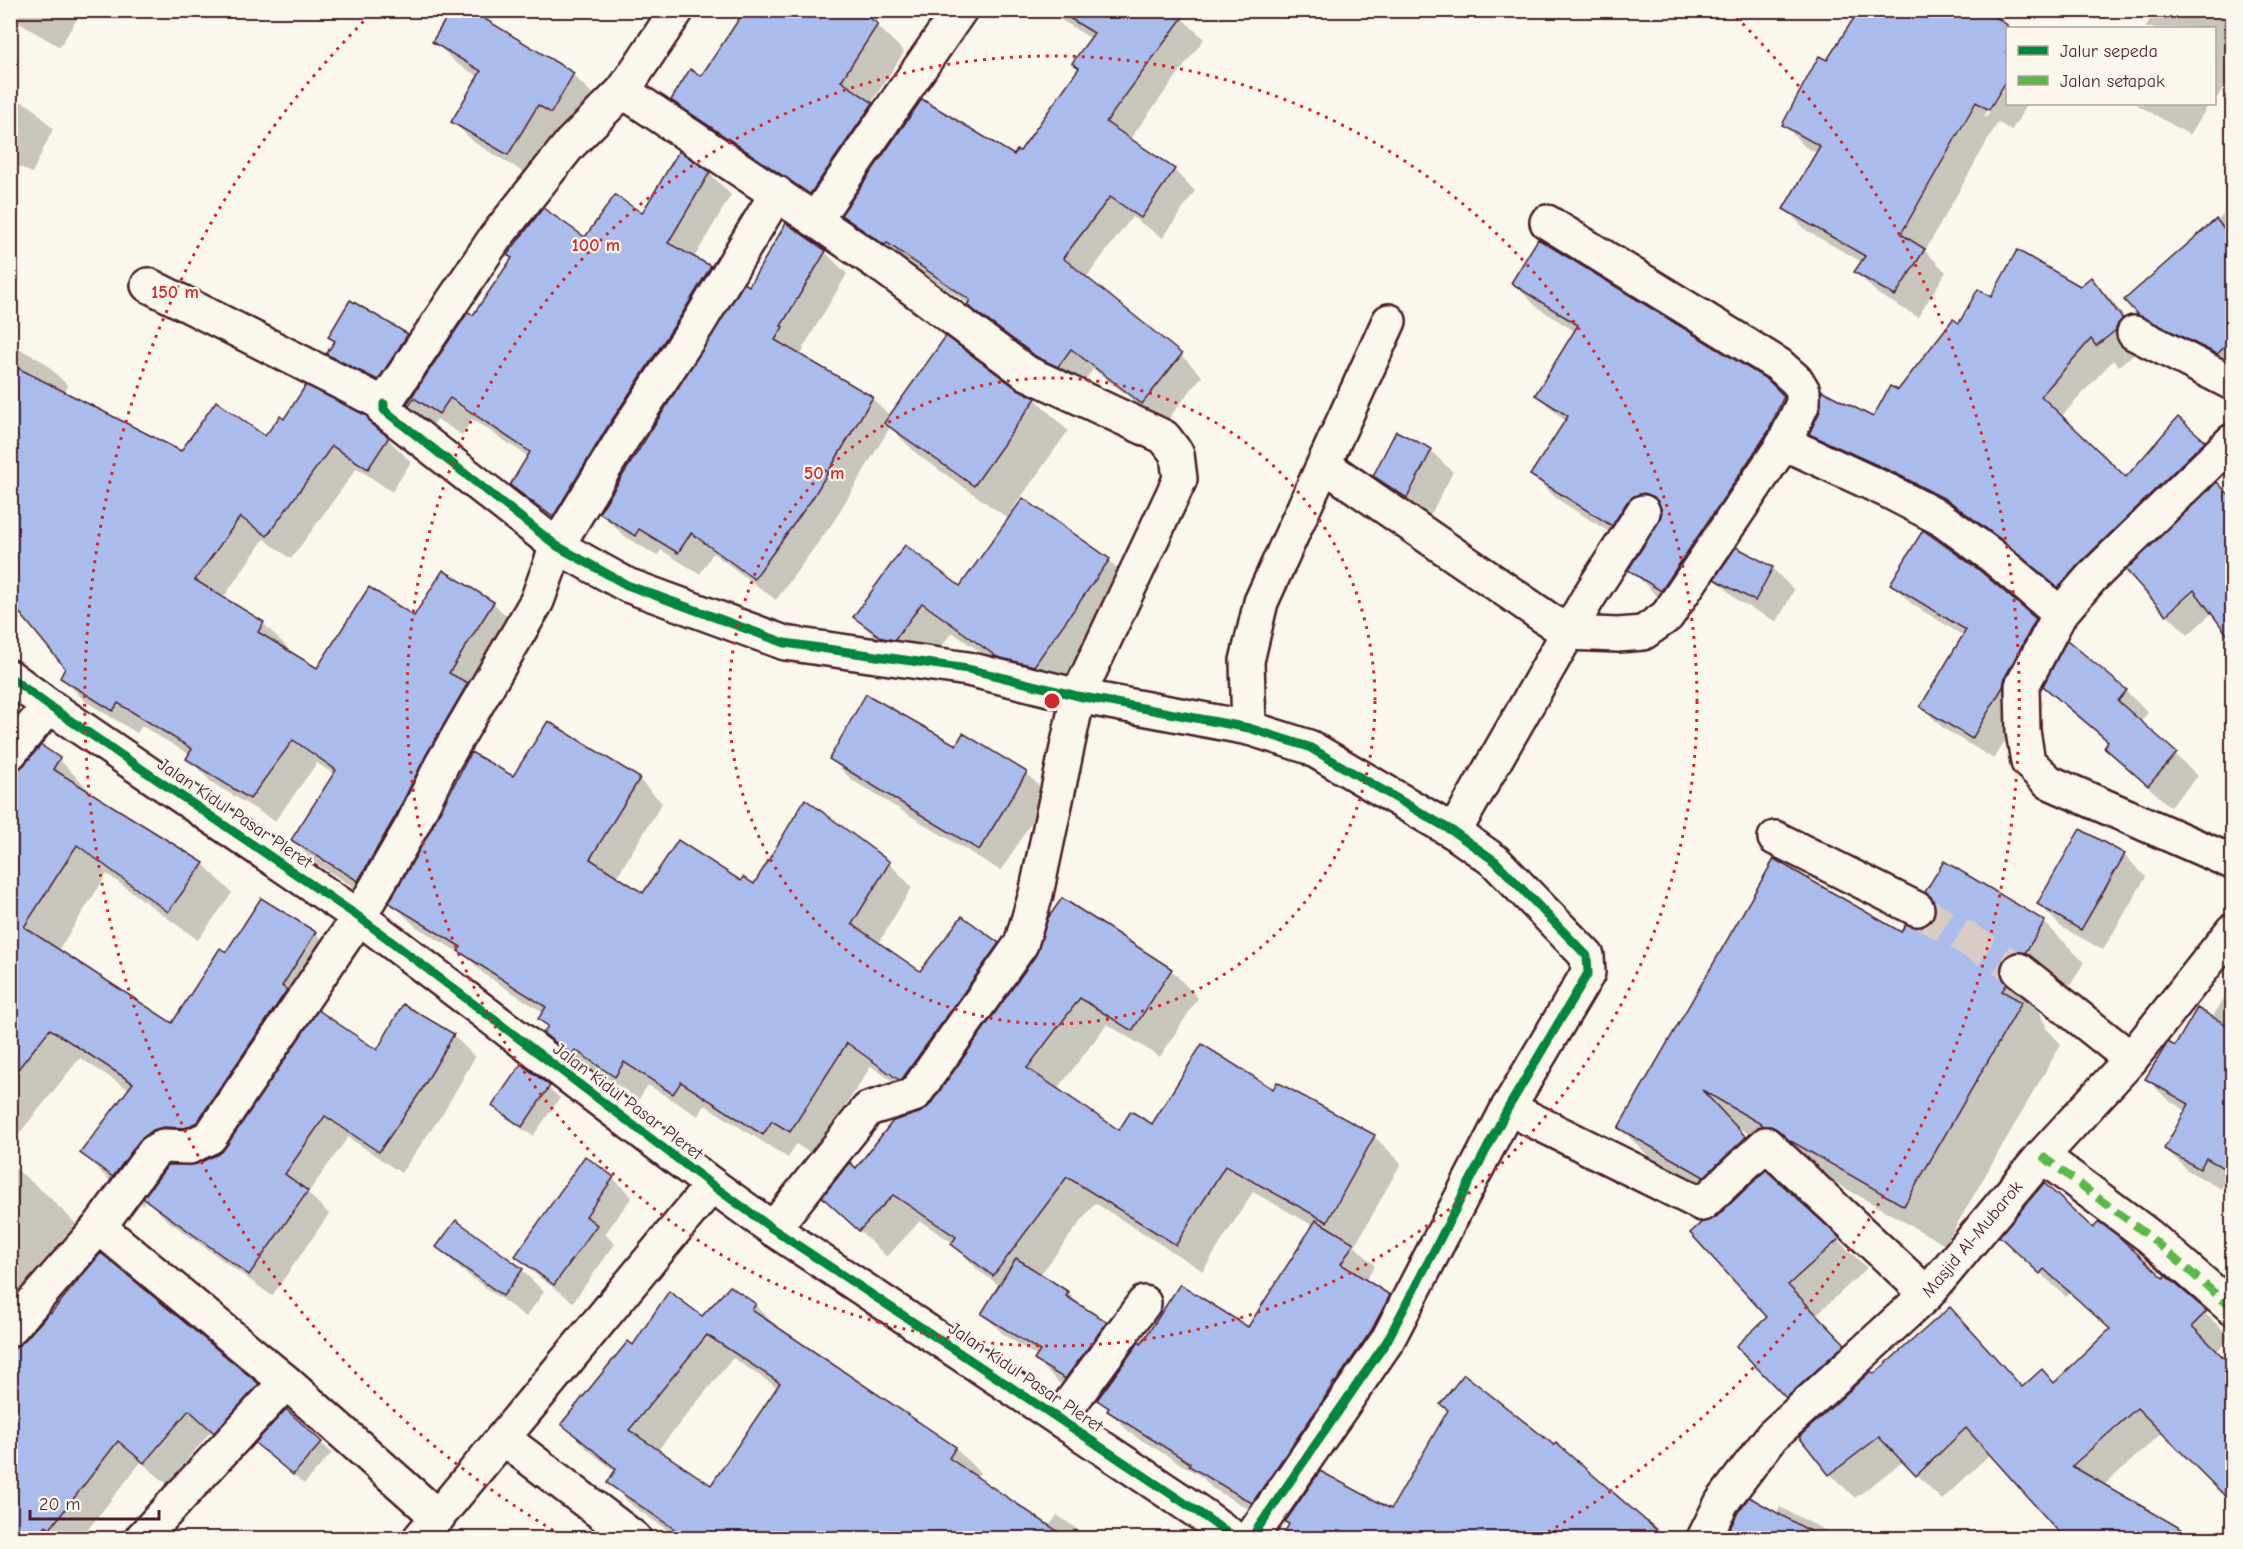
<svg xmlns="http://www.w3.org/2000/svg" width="2243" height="1549" viewBox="0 0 2243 1549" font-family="'Comic Neue',sans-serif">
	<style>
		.shadow { fill: #0003; fill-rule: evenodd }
		.building { fill: #aabceb; stroke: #4a1f2b; stroke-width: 1.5; fill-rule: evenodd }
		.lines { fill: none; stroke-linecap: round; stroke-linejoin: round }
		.minor-tunnel { stroke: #d8ccc5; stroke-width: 33; stroke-dasharray: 33 16; stroke-linecap: butt }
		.minor-casing { stroke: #4a1f2b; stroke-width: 38 }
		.minor { stroke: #fbf7ec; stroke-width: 33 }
		.quiet { stroke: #58b947; stroke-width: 8; stroke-dasharray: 15 8; stroke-linecap: butt }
		.cycleway-casing { stroke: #fbf7ec; stroke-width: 13 }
		.cycleway { stroke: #00873e; stroke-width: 9 }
		.ring { fill: none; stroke: #d62828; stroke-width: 3; stroke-dasharray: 3 6 }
		.labels { text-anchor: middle; stroke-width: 4.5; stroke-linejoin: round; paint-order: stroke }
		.street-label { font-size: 18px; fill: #4a1f2b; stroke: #fbf7ec }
		.centre { fill: #d62828; stroke: #fbf7ec; stroke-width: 3 }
		.ring-label { font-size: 18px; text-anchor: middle; font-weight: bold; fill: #d62828; stroke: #fbf7ec; stroke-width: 4.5; stroke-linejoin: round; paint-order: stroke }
	</style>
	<rect width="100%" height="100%" fill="#fbf7ec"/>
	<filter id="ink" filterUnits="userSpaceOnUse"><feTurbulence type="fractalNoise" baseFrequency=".0167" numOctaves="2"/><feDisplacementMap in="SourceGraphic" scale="12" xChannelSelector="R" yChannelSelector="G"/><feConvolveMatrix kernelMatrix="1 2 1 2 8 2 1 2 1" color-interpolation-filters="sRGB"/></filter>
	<g filter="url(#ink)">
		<g class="shadow">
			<path d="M10,10h69l2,2 -21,35 -50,-29z"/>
			<path d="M467,10l106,65 22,21 -22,37 -13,-7 -30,50 -55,-33 -22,-21 26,-45 -23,-14 -22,-22z"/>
			<path d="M1045,10h128l31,29 -74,100 44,31 21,21 -32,47 -31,-21 -46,61 95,77 21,21 -38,48 -71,-55 -13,18 -20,-9 -70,-52 -21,-22 -61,-41 -1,2 -43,-29 -22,-22 -4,6 -138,-93 -27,-27 29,-21 175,-54 27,27 -33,51 29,29 114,25 6,-3 60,-85 12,-30z"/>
			<path d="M1201,10h13l-4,6z"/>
			<path d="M1861,10h132l18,18h-3v49l-24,39 2,1 22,-34v21h20l-17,27 -13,-9 -73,129 21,21 -28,45 -40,-23 -22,-22 6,-10 -55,-31 -22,-22 33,-56 -13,-6 -21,-22z"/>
			<path d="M2156,10h66l10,8v52l-14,27 -4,-1v-68h-69z"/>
			<path d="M10,96l22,11 21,22 -21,44 -22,-11z"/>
			<path d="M2136,104h73l-19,31z"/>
			<path d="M680,153l30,21 21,21 -37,63 16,9 22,22 -157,249 -41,-31 -22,-22 17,-28 -57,-38 -10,16 -25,-16 -5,8 -23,-23 64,-87 112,-78 57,-24z"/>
			<path d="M2232,207v164l-71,-35 -35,-36z"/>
			<path d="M825,252l22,22 -44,74 1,2 -4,6 72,42 19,19 124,-28 20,10 33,32 -56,79 3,1 8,-11 86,61 30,30 -74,104 -36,-9 -77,-54 -27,37 -40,-22 -30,-30 105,-29 49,-69 -91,-64 -28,-28 -56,94 -58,79 -63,-47 -13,21 -39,-24 -4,6 -34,-21 -22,-22 148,-225z"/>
			<path d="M2091,279l21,22 31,40 -6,11 -19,14 -5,-6 -52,57 66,62 51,-59 47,44 -145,144 -54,-46 -54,-39 -140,-68 -21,-21 63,-15 85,-93 32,-27 89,-11z"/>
			<path d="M1513,283l254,98 41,41 -122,193 -31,-21 -25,-25 31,-50 -10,7 -15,23 -79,-50 -25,-24 34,-53 -29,-27 39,-63 -39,-25z"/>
			<path d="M350,302l58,33 10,10 -29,44 -50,-25 -11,-10 8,-12 -6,-5z"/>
			<path d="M10,344l34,18 24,24 -4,7 118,60 84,-15 18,-17 82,-4 45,45 -19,30 -35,-24 -66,91 -27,-20 -41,59 40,25 24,24 -2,3 33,20 97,-52 78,-15 24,24 -135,277 -66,-40 -23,-24 42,-65 -18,-12 -42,58 -64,-39 -23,-24 2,-3 -48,-29 -5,7 -52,-32 -24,-24 6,-9 -57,-69z"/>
			<path d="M1431,451l22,21 -24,46 -32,-21 -22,-21z"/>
			<path d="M2217,484l15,16v139l-19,-27 -25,23 -21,-21z"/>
			<path d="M1737,549l35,19 22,22 -17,32 -39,-21 -22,-22z"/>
			<path d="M1891,583l144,37 22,22 -32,67 -31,50 -50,-30 -22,-22 42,-71 -51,-31z"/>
			<path d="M2068,643l58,48 22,22 -8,9 58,54 -28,31 -64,-60 3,-4 -42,-35 -22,-22z"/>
			<path d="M10,712l35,34 -2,2 16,11 29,30 -2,3 117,72 29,29 -34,47 -91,-66 -49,77 114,74 55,-71 88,-21 30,30 -34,53 3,3 63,33 76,-17 22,22 -32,56 -42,60 -53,-36 -40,56 21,21 -57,82 -105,-76 -20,-20 -4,5 -32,-23 -29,-29 48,-63 -50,-32 -70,87zM194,1156l21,1 -18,9 -24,1 9,-7z"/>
			<path d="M956,747l70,26 22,22 -47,76 -148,-90 -22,-22z"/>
			<path d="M513,778l126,1 23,24 -46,75 28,17 97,-12 13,3 135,-23 23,24 -34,57 43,29 77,-29 23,24 -97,135 -53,-37 -57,89 -18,-11 -8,14 -83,-53 -7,11 -50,-31 -9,14 -40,-26 -3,4 -28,-21 -23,-23 3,-6 -8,-8 4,-6 -60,-39 -16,-16 -53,-32 -24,-24z"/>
			<path d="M2124,855l22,22 -43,73 -43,-24 -21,-22z"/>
			<path d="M1062,900l110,71 26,27 -38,59 -53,-33 -50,66 62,42 33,-6 122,-34 100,44 27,27 -46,83 20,20 -10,15 24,15 22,22 -136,206 -63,-36 -10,-11 -72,-44 -32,-34 44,-53 107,-17 65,-103 -61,-34 -50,79 -108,-68 -55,72 28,18 17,17 21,13 22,22 -41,55 -29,-18 -22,-22 2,-3 -34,-22 -22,-22 18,-27 -21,-15 -26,-28 -33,-22 -33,36 -63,-60 106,-90 108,-151z"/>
			<path d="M2044,922l40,40 -18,31 -22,6 -4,10 2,10 4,6 -1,2 16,17 -116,201 -114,-65 -11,-10 -7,-4h-7l-69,-39 48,52 -6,5 88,84 -51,47 58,61 76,-67 73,79 32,-3 56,-55 -41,-37 -4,4 -65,-61 92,-6 71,50 2,-2 65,59 -15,15 16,16v133l-69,-69 -60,54 -112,-33 -49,47 -38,-39 -49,37 -25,-24 -15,-50 -28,-27 -18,-80 -53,-98 13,-12 -68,-39 -41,-40 281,-193 18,-6z"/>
			<path d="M2232,985v196l-5,-3 -6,11 -34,-19 -21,-21 21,-38 -19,-11 -21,-21 29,-31 36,-30z"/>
			<path d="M522,1066l38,32 -27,38 -29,-19 -10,-11z"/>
			<path d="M10,1164l36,30 30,30 -66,76z"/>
			<path d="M613,1178l19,19 -27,37 10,10 -42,58 -38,-28 -18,-18z"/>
			<path d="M438,1247l84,23 22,22 -18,25 -66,-48z"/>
			<path d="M755,1305l25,25 175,118 25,25 -4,6 73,48 8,-12 33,23h-411l-45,-31 -25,-24 7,-11 -29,-23 -24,-25 70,-77 69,-29zM733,1358l45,30 -67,99 -54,-36z"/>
			<path d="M10,1356l248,29 22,22 -44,47 -25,-23 -44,53 -26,-22 -60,76h-71z"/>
			<path d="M321,1443l11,10 -28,31 -36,-31z"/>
			<path d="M1780,1507l60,31h-114l50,-24z"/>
			<path d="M1875,1530l16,8h-9z"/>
			<path d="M1971,1531l15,7h-9z"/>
		</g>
		<g class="building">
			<path d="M451,10h19l104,63 -23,40 -13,-8 -30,50 -57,-33 30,-51 -49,-29z"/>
			<path d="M745,10h113l20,14 -37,57 32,22 -63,91 -139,-94 19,-31 11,7z"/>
			<path d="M1056,10h132l-82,112 69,47 -34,49 -31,-21 -47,61 119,96 -40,50 -71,-55 -13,18 -21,-10 -70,-52 3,-5 -83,-57 -2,2 -44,-30 81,-116 92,56 3,-5 3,1 59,-83 -7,-5 22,-30z"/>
			<path d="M1859,10h126l22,15v55l-18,30 -13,-8 -75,132 24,15 -30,47 -41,-24 11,-16 -82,-47 37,-63 -38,-21 37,-69 8,4z"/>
			<path d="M679,151l31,21 -42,71 43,23 -29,48 -74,112 -55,91 -43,-32 20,-33 -80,-54 -11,16 -25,-16 -5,8 -2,-2 61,-92 5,3 39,-57 -5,-3 36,-47 42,29 30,-42 27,18z"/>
			<path d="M2216,219l16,19v102l-15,14 -79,-39 -14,-15z"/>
			<path d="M786,223l40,28 -45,75 2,1 -8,13 98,57 -61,102 -58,80 -63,-46 -13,20 -39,-24 -4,7 -36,-23 145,-230 5,3z"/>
			<path d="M1538,239l230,141 16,16 -16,36 -107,159 -33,-21 31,-48 3,-10 -3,-9 -5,-6 -10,-4 -10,3 -7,6 -15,24 -82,-51 38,-59 -33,-21 43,-70 -67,-42z"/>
			<path d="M2017,250l63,36 11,-9 32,42 -5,5 -2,6 -20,16 -5,-7 -50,57 85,81 52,-60 27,24 -127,124 -20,23 -55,-47 -54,-40 -52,-27 -88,-40 11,-23 1,-21 52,27 17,-31 8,4 55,-71 6,4 19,-34 13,8z"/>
			<path d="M350,300l58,34 -30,46 -52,-26 9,-13 -7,-4z"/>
			<path d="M946,336l70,52 20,10 -62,88 -90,-63z"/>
			<path d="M10,364l171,87 35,-50 49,35 15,-20 4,3 22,-34 61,31 5,9 17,12 -21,32 -36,-23 -65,90 -27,-19 -45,63 69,42 -6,10 59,36 52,-81 45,29 29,-46 51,32 -45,71 19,10 -42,72 -30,60 -38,66 -67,-41 45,-70 -43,-30 -43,59 -64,-40 6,-10 -74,-46 -5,8 -53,-33 5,-10 -55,-67z"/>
			<path d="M1396,431l36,18 -25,49 -34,-22z"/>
			<path d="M2217,482l15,16v143l-38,-51 -28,25 -40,-45z"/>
			<path d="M1023,498l87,61 -76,107 -37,-9 -75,-54 -27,37 -13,-2 -29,-21 52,-72 55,41z"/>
			<path d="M1923,530l56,40 57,49 -31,58 -2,10 -31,52 -52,-32 46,-77 -76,-46z"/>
			<path d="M1736,547l37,20 -18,34 -41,-22z"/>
			<path d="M2067,640l60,50 -9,11 59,52 -29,33 -44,-39 4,-6 -65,-55z"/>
			<path d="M866,694l90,51 7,-12 64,39 -48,78 -150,-91z"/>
			<path d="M548,721l92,57 -50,81 53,34 35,-53 63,41 2,-4 11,7 51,-85 85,63 -38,62 68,47 42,-55 37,27 -97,136 -3,1 -52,-37 -57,89 -18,-11 -9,14 -82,-53 -8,12 -49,-32 -9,15 -40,-27 -3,5 -29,-22 5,-7 -10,-7 8,-12 -88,-56 3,-4 -72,-44 40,-70 42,-81 42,24z"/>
			<path d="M41,745l19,13 -7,11 151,94 -36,49 -91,-67 -53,82 148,96 48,-75 6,4 35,-54 55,34 -34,54 5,4 -90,132 -12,6 -21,-1 -11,3 -14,11 -26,36 -33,-24 53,-70 -83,-54 -40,50v-308l7,-1 7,-5z"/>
			<path d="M2080,829l45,25 -44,76 -44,-26z"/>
			<path d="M1774,859l127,73 5,-8 13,4 8,-3 6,-7 3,-11 -4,-9 -7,-6 19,-31 101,60 -20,32 -12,-1 -9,7 -4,9 2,9 5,7 -5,7 20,11 -118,204 -115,-66 -11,-10 -7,-4h-7l-62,-36 44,47 -42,40 -86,-49z"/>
			<path d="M1062,898l110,71 -40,62 -52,-33 -53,70 92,62 12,-19 21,13 50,-80 71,45 4,-7 98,53 -48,87 -102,-56 -49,79 -109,-68 -74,99 -42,-32 5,-7 -63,-42 -34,36 -37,-34 28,-35 6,6 37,-47 26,-8 10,-7 107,-151 12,-37z"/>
			<path d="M403,1004l51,30 -33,57 -42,61 -54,-36 -40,58 23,17 -59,84 -106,-77 25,-33 29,-1 21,-10 7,-6 93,-138 59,40z"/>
			<path d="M2197,1008l35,20v145l-26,-15 -6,11 -36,-20 25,-45 -44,-25 23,-37 7,4z"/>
			<path d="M521,1064l29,22 -28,41 -30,-21z"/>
			<path d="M585,1156l29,21 -28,39 11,9 -43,60 -39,-29z"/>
			<path d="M1766,1170l74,68 -52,47 57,59 -59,54 -50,-52 31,-29 -77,-84 12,-11 13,-4z"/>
			<path d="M2044,1183l49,45 6,-6 18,13 47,43 2,-2 41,35 -15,15 40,40v137l-95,-95 -65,58 127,73h-134l-99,-111 -50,48 -37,-39 -50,38 -30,-38 72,-66 3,3 76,-67 72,80 20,-18 12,14 56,-54 -66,-60 -4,5 -41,-38z"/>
			<path d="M456,1220l67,49 -20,27 -67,-49z"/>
			<path d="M1316,1220l38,23 -13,21 49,31 -19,36 -36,52 -1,-1 -12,20 -70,101 -63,-37 1,-3 -83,-52 2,-3 -12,-8 42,-58 2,2 39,-60 68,43z"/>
			<path d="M101,1253l158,131 -45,49 -25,-23 -45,53 -26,-22 -68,88 -4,-3 -10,13h-26v-186l14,-12 26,-29 1,1z"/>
			<path d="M1016,1258l53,34 -3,4 41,26 -42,57 -31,-19 6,-9 -59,-37z"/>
			<path d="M730,1286l26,18 -4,6 204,137 -7,11 120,81h-380l-82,-56 9,-14 -55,-45 67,-83 5,4 36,-54 33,25zM707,1335l73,48 -69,102 -82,-55z"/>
			<path d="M1464,1374l90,71 2,-2 111,96h-386l8,-15 -4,-2 35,-51 71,38 57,-99 -8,-6z"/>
			<path d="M286,1409l36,33 -29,33 -38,-32z"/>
			<path d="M1749,1497l75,42h-99l13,-27z"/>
		</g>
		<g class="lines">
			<path class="minor-tunnel" d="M1917,909l102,61"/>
			<defs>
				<g id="minor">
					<path d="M623,91l192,129 145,-210"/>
					<path d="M148,285l236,119 111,-166 75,-94 53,-53 54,-81"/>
					<path d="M2134,333l98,50"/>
					<path d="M384,404v6l173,136 70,39 158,58 183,26 110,27 171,32 60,19 145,85 41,29 92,95 1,17 -80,135 -121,233 -136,197"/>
					<path d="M2232,441l-141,137 -31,36 -38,72 1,45 5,31 21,20 183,80"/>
					<path d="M1784,443l104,48 52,27 51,37 69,59"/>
					<path d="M1324,465l244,168 50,2 25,-2 24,-17 117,-173 19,-40v-12l-6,-10 -18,-16 -232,-143"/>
					<path d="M10,677l39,29 310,211 353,268 61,44 286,190 145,97 30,22"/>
					<path d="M1249,728l-2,-67 14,-59 128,-281"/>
					<path d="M10,753l39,-47"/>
					<path d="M1454,832l134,-234 55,-86"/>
					<path d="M1775,838l142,71"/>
					<path d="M2019,970l112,89"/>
					<path d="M1508,1108l194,96 64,-60 161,150"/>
					<path d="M2042,1156l107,80 83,72"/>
					<path d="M99,1227l187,155 152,135"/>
					<path d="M773,1229l95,-120 46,-14 107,-151 15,-50 42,-198 102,-217 -3,-25 -13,-17 -137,-64 -142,-105 -70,-48"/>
					<path d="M10,1329l89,-102 55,-75 9,-6 26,1 21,-10 149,-220 54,-93 29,-60 95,-163 20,-55 67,-110 74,-112 79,-131"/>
					<path d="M1059,1419l85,-116"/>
					<path d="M503,1438l131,100"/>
					<path d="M142,1538l144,-156"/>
					<path d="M420,1538l292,-353"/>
					<path d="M1704,1538l18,-36 50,-66 155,-142 115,-138 89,-97 101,-128"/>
				</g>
			</defs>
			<use href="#minor" class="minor-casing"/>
			<use href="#minor" class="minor"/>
			<path class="quiet" d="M2042,1156l107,80 83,72"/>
			<defs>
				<g id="cycleway">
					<path d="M384,404v6l173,136 70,39 158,58 183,26 110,27 171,32 60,19 145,85 41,29 92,95 1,17 -80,135 -121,233 -136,197"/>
					<path d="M10,677l39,29 310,211 353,268 61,44 286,190 145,97 30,22"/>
				</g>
			</defs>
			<use href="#cycleway" class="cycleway-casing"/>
			<use href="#cycleway" class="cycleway"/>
		</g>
	</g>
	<g class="ring">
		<circle cx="1052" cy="701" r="323"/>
		<circle cx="1052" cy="701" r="645"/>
		<path d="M561 1535A968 968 0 0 1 374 11M1730 11A968 968 0 0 1 1543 1535"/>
	</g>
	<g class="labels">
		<g class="street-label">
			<text transform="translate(235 813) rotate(34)" y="6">Jalan Kidul Pasar Pleret</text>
			<text transform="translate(628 1101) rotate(37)" y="6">Jalan Kidul Pasar Pleret</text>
			<text transform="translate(1972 1239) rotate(-50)" y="6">Masjid Al-Mubarok</text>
			<text transform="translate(1026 1377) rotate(34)" y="6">Jalan Kidul Pasar Pleret</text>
		</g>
	</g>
	<circle cx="1052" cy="701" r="9" class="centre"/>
	<g class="ring-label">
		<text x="596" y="251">100 m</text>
		<text x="175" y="298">150 m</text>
		<text x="824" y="479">50 m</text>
	</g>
	<rect width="2243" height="1549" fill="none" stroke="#fbf7ec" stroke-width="36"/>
	<rect x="18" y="18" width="2207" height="1513" fill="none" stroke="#4a1f2b" stroke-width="2" filter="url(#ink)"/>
	<rect x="2006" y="27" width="210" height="78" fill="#fbf7ec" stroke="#b4a19f" stroke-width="1.5"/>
	<rect x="2018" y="46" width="30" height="9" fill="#00873e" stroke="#b4a19f" stroke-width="1.5"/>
	<text x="2060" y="57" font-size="18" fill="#4a1f2b">Jalur sepeda</text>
	<rect x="2018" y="76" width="30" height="9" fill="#58b947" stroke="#b4a19f" stroke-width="1.5"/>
	<text x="2060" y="87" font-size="18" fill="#4a1f2b">Jalan setapak</text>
	<path d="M30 1510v9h129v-9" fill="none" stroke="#4a1f2b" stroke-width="3"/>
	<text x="39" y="1510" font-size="18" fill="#4a1f2b" stroke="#fbf7ec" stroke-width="4.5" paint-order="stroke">20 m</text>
</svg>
